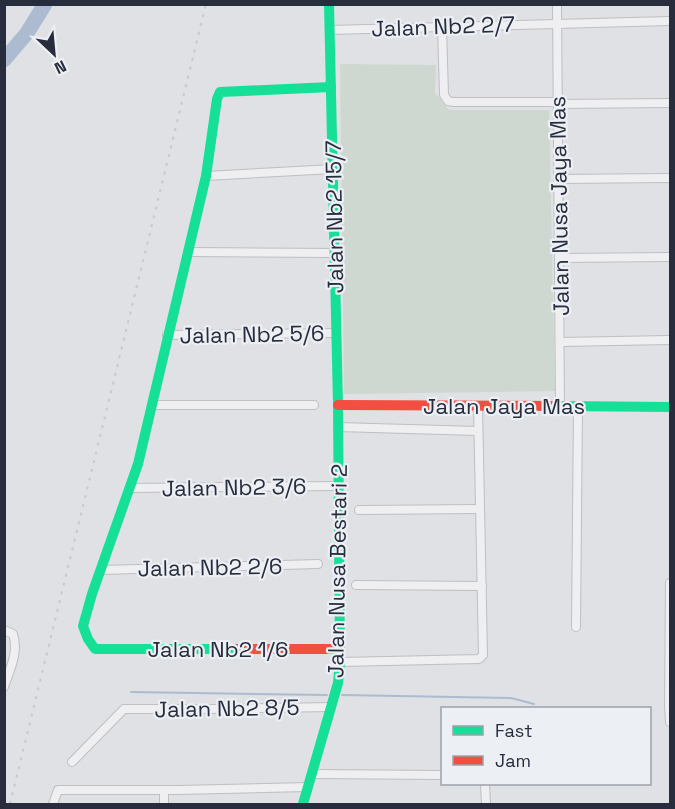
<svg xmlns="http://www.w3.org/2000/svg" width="675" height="809" viewBox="0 0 675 809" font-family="'Space Grotesk',sans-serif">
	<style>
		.green { fill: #ced8d0 }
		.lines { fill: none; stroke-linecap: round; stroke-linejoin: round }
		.stream { stroke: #adbbd0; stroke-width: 2 }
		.river { stroke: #adbbd0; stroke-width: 15 }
		.street-casing { stroke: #bebfc3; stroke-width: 10 }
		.street { stroke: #efeff1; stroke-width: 8 }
		.fast { stroke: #16e098; stroke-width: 10 }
		.jam { stroke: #f24e42; stroke-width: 10 }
		.rail { stroke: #c8c9cd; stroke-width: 2; stroke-dasharray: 3 6; stroke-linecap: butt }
		.labels { text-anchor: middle; stroke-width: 4.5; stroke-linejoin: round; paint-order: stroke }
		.street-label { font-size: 22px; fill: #272d3d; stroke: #eceff4 }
	</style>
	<rect width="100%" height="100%" fill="#dfe1e5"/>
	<path class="green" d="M340,64l96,1 -1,28 14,17h100l6,281 -211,3z"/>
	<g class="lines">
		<g class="stream">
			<path d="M131,692l196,3"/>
			<path d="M342,695l169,3 23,6"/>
		</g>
		<path class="river" d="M4,60l23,-27 18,-29"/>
		<defs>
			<g id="street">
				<path d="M557,4l3,403"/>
				<path d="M442,26l2,69 4,6 6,1h104"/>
				<path d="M330,30l340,-9"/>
				<path d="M558,104l112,-1"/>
				<path d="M206,176l127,-7"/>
				<path d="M558,179l112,-1"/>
				<path d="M188,252l147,1"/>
				<path d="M559,258l111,-1"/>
				<path d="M167,335l169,-2"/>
				<path d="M560,342l110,-2"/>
				<path d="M152,405h162"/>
				<path d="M338,427l140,4"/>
				<path d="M130,488l209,-2"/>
				<path d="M359,510l121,-1"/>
				<path d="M101,570l217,-6"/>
				<path d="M670,583l-1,123 1,16"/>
				<path d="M356,585l126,1"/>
				<path d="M576,627l2,-220"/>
				<path d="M4,630l9,4c6,18 -3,35 -9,53"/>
				<path d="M340,662l139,-3 4,-4 -5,-249"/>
				<path d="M72,762l52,-53h84l123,-2"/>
				<path d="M312,774l130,1"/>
				<path d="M485,784l1,20"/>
				<path d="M53,804l5,-14h120l130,-3"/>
				<path d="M164,804v-13"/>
			</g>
		</defs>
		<use href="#street" class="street-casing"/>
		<use href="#street" class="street"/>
		<g class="fast">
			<path d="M557,406l113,1"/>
			<path d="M238,649h-143l-7,-10 -5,-13 9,-32 46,-130 68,-288 11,-77 3,-7 111,-5"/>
			<path d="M303,804l35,-121 2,-21 -2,-257 -9,-401"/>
		</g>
		<g class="jam">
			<path d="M338,405l219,1"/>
			<path d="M238,649h102"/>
		</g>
		<path class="rail" d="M10,804l196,-800"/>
	</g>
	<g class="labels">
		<g class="street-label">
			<text transform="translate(443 26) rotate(-2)" y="8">Jalan Nb2 2/7</text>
			<text transform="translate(559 206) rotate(-91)" y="8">Jalan Nusa Jaya Mas</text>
			<text transform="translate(334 217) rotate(-91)" y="8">Jalan Nb2 15/7</text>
			<text transform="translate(252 334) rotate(-1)" y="8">Jalan Nb2 5/6</text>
			<text x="504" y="414">Jalan Jaya Mas</text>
			<text transform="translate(234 487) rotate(-1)" y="8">Jalan Nb2 3/6</text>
			<text transform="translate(210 567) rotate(-1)" y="8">Jalan Nb2 2/6</text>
			<text transform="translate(337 571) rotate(-89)" y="8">Jalan Nusa Bestari 2</text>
			<text x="218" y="657">Jalan Nb2 1/6</text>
			<text transform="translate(227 708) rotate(-1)" y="8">Jalan Nb2 8/5</text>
		</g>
	</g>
	<rect width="675" height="809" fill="none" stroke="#272d3d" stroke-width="12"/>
	<rect x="441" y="707" width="210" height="78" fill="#eceff4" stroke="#9da1ab" stroke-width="1.5"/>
	<rect x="453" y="726" width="30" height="9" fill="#16e098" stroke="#9da1ab" stroke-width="1.5"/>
	<text x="495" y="737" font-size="18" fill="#272d3d">Fast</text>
	<rect x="453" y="756" width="30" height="9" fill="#f24e42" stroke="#9da1ab" stroke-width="1.5"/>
	<text x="495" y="767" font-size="18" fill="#272d3d">Jam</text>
	<g transform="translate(54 54) rotate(154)" stroke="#eceff4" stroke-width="4.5" paint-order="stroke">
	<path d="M0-4.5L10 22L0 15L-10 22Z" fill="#272d3d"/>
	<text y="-9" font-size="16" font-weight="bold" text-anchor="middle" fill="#272d3d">N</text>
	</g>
</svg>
